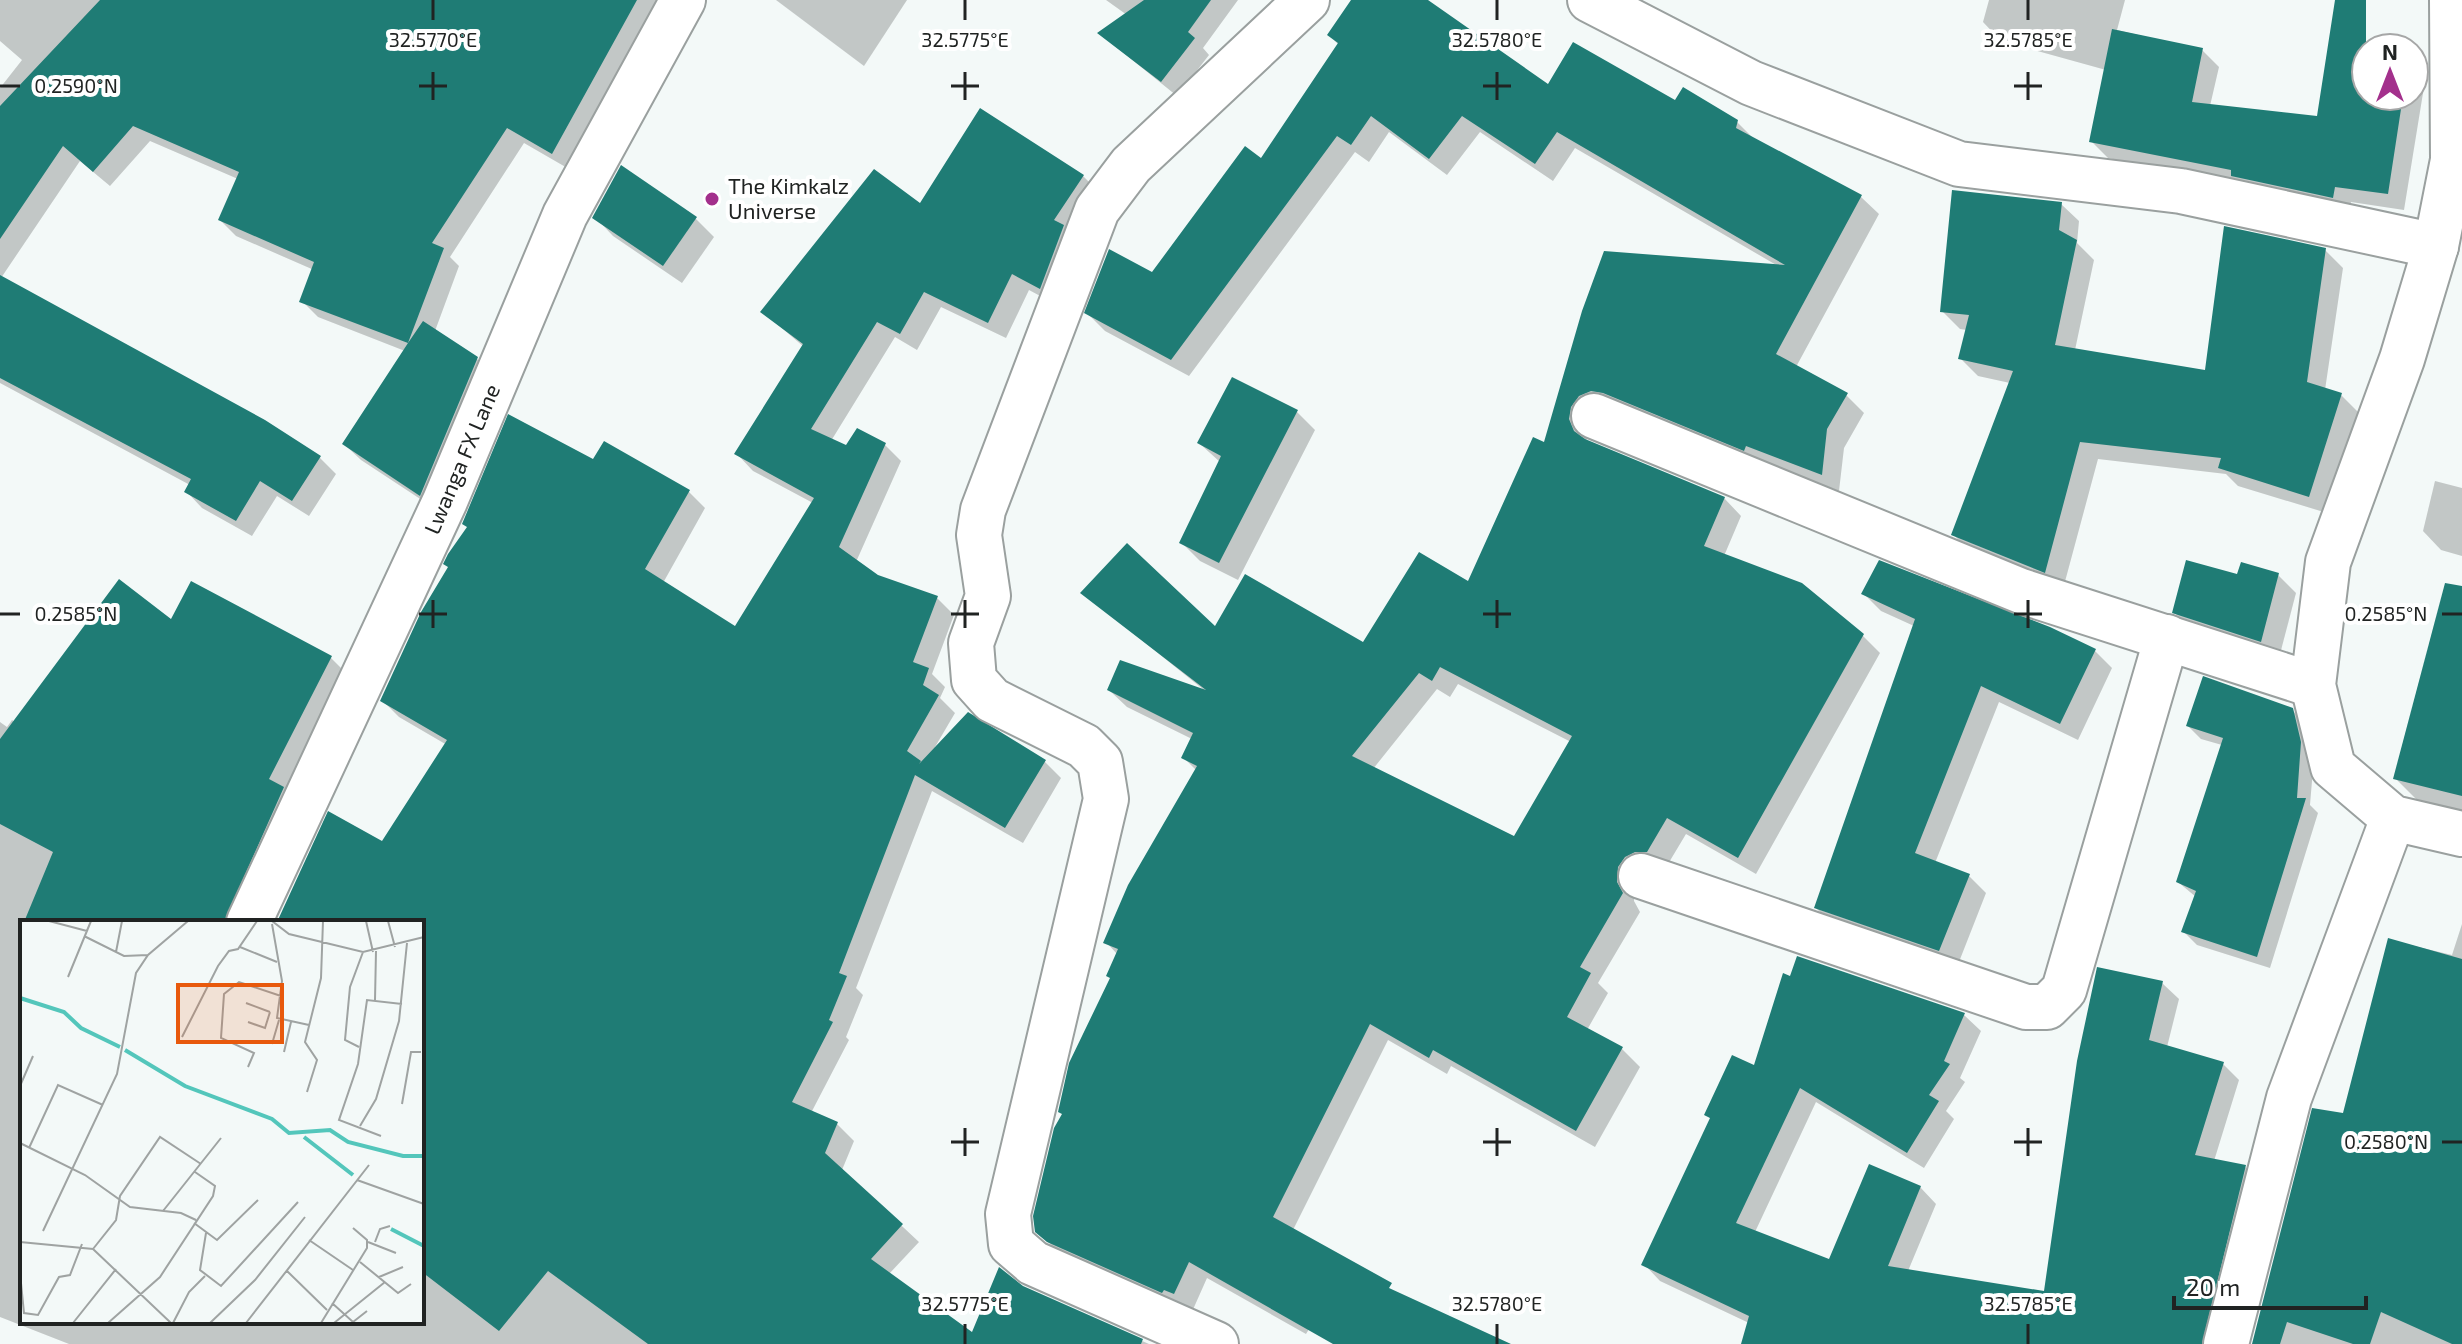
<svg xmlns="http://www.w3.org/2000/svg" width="2462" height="1344" viewBox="0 0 2462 1344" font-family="'Exo 2',sans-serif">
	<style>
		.shadow { fill: #0003; fill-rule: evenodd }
		.building { fill: #1f7c75; fill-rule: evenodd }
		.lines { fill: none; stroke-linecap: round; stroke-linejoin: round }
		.minor-casing { stroke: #9aa09f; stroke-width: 48 }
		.minor { stroke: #fff; stroke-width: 44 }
		.ticks { fill: none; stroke: #202322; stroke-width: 3 }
		.poi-dot { fill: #a3308c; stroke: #fff; stroke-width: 3 }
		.labels { text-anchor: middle; stroke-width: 8; stroke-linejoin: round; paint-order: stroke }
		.poi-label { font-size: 22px; fill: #202322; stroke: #fff; text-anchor: start }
		.street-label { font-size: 22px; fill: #202322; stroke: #fff }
		.inset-river { fill: none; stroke: #53c6bb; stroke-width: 4 }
		.inset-road { fill: none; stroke: #9fa3a2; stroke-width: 2 }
		.view { fill: #e8590c; fill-opacity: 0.15; stroke: #e8590c; stroke-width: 4 }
		.inset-edge { fill: none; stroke: #202322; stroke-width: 4 }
		.ticks-label { font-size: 20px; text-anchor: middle; fill: #202322; stroke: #fff; stroke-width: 8; stroke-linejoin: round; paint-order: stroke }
	</style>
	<rect width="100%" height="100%" fill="#f3f9f8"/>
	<g class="shadow">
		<path d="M0,0h661l-92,169 -45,-26 -74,114 9,9 -24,65 42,28 17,16 -57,135 -76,-50 -17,-16 61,-93 -87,-34 -16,-16 12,-31 -78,-34 -16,-16 18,-41 -88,-38 -40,45 -30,-25 -79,117 318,179 17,17 -27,42 -32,-20 -25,40 -50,-28 -16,-17 4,-6 -190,-102v-295l22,-28 -22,-19z"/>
		<path d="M776,0h131l-43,66z"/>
		<path d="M1106,0h132l-35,48 6,7 -32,41 -77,-62 27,-19z"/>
		<path d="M1353,0h72l123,86 128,17 61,19 18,18 106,57 18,17 -83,153 50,28 18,18 -20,35 -5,43 -75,-29 -2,5 -174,-43 -2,14 2,5 136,55 17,18 -17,40 138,79 18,18 -124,221 -70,-40 -21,35 -30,17 -1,15 6,11 -42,71 10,10 -21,37 35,19 18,18 -45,80 -144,-81 -4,8 -59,-34 -95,190 54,38 -41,66 -99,-56 -16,36 -136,-65 -18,-18 26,-116 55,-160 -12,-13 90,-172 -13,-13 9,-18 -65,-32 -18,-17h95l-121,-97 133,37 148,15 105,-61 76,-140 39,-132 194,-46 -203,-118 -22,33 -73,-49 -33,43 -58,-43 -20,30 -14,-10 -166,224 -84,-45 -18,-18 66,-39 109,-113 77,-116 -10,-10zM1458,684l113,58 -56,97 -142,-70 64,-80 13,8z"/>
		<path d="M1989,0h136l-8,30 85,20 17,17 -9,39 109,12 47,-48v26h48v-19l10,10 -20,123 -53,-8 -1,12 -108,-29 -134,-27 -17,-17 15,-71 -105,-29 -18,-19z"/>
		<path d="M1083,176l17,17 -43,112 -28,-15 -23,48 -65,-31 -24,43 -22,-13 -64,104 16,7 37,-4 17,17 -45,101 22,15 59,21 17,17 -22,59 13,13 -5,11 15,15 -20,34 110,15 16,16 -38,65 -91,-52 -76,197 7,7 -17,42 3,3 -38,73 26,11 17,17 -12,29 77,72 -30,32 84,62 49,-48 127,56h-1080l-69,-27v-595l7,5 5,-7 3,2 157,-100 159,36 16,16 -105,248h-220v400h400v-400h-143l103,-78 65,-99 -48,-28 -17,-17 212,-238 94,29 17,17 -42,75 72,46 78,-126 -60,-32 -16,-17 67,-107 -41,-35 157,-106z"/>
		<path d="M2061,204l18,17 -2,22 17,17 -19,90 131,22 119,-122 18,18 -18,122 16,5 18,18 -32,100 -89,-27 -12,-12 -128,-15 -35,130 -92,-36 -17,-18 56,-152 -32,-7 -18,-18 7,-28 -7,-1 -18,-18z"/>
		<path d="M595,217l101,2 18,18 -32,46 -69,-47z"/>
		<path d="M1297,412l18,18 -77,150 -38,-19 -19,-19 39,-80 -21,-19z"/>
		<path d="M2435,481l27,7v68l-21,-6 -18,-19z"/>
		<path d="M2278,575l18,18 -17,65 -87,-27 -18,-19 64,-36z"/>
		<path d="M1864,594l231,57 17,17 -34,72 -79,-38 -64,161 34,13 17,17 -29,74 -124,-42 -17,-17 98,-282 -33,-15z"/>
		<path d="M2462,633v179l-44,-11 -23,-23z"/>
		<path d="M2292,710l13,13 9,34 -4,48 8,8 -48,155 -73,-23 -13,-13 12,-35 -18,-15 44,-137 -21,-6 -13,-13z"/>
		<path d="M2462,924v420h-208l91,-228 44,-176 63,15z"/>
		<path d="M1798,958l166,57 17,16 -21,47 5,4 -19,29 8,8 -30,49 -108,-66 -61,130 75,30 90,-75 16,17 -28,67 137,23 117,-311 17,16 -12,48 56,17 16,16 -25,81 31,6 16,16 -41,161h-477l6,-21 -89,-42 -16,-17 67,-145 -5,-5 49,-46z"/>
	</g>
	<g class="building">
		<path d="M100,0h537l-85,154 -45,-26 -75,115 12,5 -36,95 15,-22 55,36 -58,139 -78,-52 66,-101 -109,-41 15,-40 -96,-42 21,-48 -106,-46 -40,46 -30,-26 -63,93v-133z"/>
		<path d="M1144,0h67l-23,32 7,6 -34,44 -64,-49z"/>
		<path d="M1351,0h77l120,84 25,-42 102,58 8,-13 55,33 -2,8 126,67 -86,159 72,39 -21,36 -5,46 -76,-29 -2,5 -141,-58 -12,-2 -12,5 -8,11 -2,12 5,12 11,8 140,58 -21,49 98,37 62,51 -126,224 -71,-40 -20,34h-12l-10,5 -7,10 -1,15 6,11 -43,74 11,6 -24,44 56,30 -47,84 -143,-81 -4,8 -59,-34 -97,193 119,66 -3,5 122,56h-178l-144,-82 -15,32 -10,-4 -2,3 -115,-51 -12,-10 -2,-16 21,-88 8,-14 -4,-2 11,-49 41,-85 -4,-2 12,-27 -15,-6 25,-58 69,-119 -16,-8 12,-25 -86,-43 13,-30 86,30 -126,-97 47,-50 88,83 30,-52 118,68 56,-90 49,29 65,-144 11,5 38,-131 22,-60 181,14 -228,-133 -22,32 -73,-48 -33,43 -58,-43 -20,29 -14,-9 -166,224 -87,-47 25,-64 43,23 93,-126 16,12 77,-115 -11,-8zM1440,667l132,69 -58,100 -162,-80 67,-83 13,8z"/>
		<path d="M2335,0h31v96h37l-15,98 -53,-7 -2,11 -102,-22v-6l-142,-28 23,-113 91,19 -11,54 125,14z"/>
		<path d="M980,108l104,67 -30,45 10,5 -24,64 -28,-15 -24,49 -64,-31 -24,42 -23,-12 -66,107 35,16 11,-17 29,15 -47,104 39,28 60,21 -25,66 16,6 -6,17 16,10 -32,56 14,10 -2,3 49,-52 78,48 -41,68 -90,-53 -76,198 8,3 -18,44 4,2 -41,80 46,20 -13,31 78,71 -32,35 101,73 27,-65 24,19 120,53 -2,5h-493l-100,-73 -49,60 -77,-59v-350h-145l51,-111 54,30 65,-101 -67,-39 41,-89 27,-45 -5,-3 5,-10 19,-27 -5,-3 46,-110 85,45 11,-18 86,49 -45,79 90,57 79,-128 -80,-44 69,-110 -43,-32 114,-143 46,34z"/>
		<path d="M621,165l76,52 -34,49 -71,-48z"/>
		<path d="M1952,190l110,12 -3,28 18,10 -22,105 150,25 19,-144 102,22 -19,134 35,11 -33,104 -91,-29 3,-10 -141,-16 -35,131 -94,-38 62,-164 -55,-12 11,-44 -29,-3z"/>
		<path d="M0,275l265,145 56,36 -29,45 -32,-20 -24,40 -52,-29 7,-13 -191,-101z"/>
		<path d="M1232,377l66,33 -79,153 -40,-20 42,-87 -24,-13z"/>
		<path d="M1879,560l171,67 46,22 -36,75 -79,-38 -66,167 55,21 -31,77 -125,-43 101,-289 -54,-25z"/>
		<path d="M2186,560l51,14 4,-12 38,11 -18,69 -89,-29z"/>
		<path d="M119,579l52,40 20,-38 141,75 -63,123 15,8 -60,135h-200l29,-70 -53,-28v-85z"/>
		<path d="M2445,583l17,3v210l-69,-17z"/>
		<path d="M2203,676l90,32 8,34 -4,56h9l-49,159 -76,-25 15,-41 -20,-9 47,-144 -37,-12z"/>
		<path d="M2388,938l74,21v385h-10l-71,-32 -11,32h-17l-66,-22 -7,22h-28l60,-236 31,5z"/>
		<path d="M1797,956l168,57 -21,48 6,3 -21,31 10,6 -32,52 -107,-65 -64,135 93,36 40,-95 52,22 -33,80 156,25 33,-230 20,-94 66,14 -14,59 75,22 -29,93 51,10 -44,179h-461l8,-28 -108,-51 69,-147 -6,-3 28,-60 22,10 29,-92 7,3z"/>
	</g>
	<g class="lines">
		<defs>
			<g id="minor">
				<path d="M1590,0l161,83 208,81 222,27 255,55"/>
				<path d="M2452,0l1,160 -17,86 -34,113 -74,203 -15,123 20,82 60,51 69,16"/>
				<path d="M1594,416l427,175 292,94"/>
				<path d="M1641,876l385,131h21l17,-17 103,-353"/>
				<path d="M249,922l196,-421 120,-286 118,-215"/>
				<path d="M1216,1344l-183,-81 -22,-19 -3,-30 98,-415 -6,-37 -16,-16 -92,-46 -18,-20 -3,-37 17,-47 -9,-61 4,-25 114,-300 34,-45 176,-165"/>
				<path d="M2226,1344l63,-246 104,-280"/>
			</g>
		</defs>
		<use href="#minor" class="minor-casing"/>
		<use href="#minor" class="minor"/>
	</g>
	<path class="ticks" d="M433,0v20M965,0v20M1497,0v20M2028,0v20M433,72v28M965,72v28M1497,72v28M2028,72v28M0,86h20M419,86h28M951,86h28M1483,86h28M2014,86h28M433,600v28M965,600v28M1497,600v28M2028,600v28M0,614h20M419,614h28M951,614h28M1483,614h28M2014,614h28M2442,614h20M965,1128v28M1497,1128v28M2028,1128v28M951,1142h28M1483,1142h28M2014,1142h28M2442,1142h20M965,1324v20M1497,1324v20M2028,1324v20"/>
	<circle class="poi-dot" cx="712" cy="199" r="8"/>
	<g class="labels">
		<g class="poi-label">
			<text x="728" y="194">The Kimkalz<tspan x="728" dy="25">Universe</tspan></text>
		</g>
		<g class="street-label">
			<text transform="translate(462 459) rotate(-67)" y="8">Lwanga FX Lane</text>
		</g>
	</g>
	<g transform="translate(20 920)">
		<rect width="404" height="404" fill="#f3f9f8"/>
		<path class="inset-river" d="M0,78l44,14 17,16 39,19M105,130l60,36 87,33 17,14 41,-3 18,12 55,14h21M284,217l49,38M371,309l33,17"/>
		<path class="inset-road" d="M29,1l38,10M252,1l17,13 74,18 61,-15M346,1l7,31M368,1l7,26M252,4l10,57 -5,37 32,7M64,16l40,20 24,-1M220,27l37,15M96,32l6,-31M48,57l23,-56M355,80l1,-49M226,83l24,9M228,102l17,6 5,-16M162,117l36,-71 11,-15 9,-2 19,-28M252,124l7,-24M339,127l-14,-7 5,-53 13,-35M264,132l7,-30M228,147l6,-14 -33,-15 3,-44 15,-12 42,14M0,166l13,-30M287,172l10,-32 -12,-18 16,-64 2,-57M382,184l9,-52h10M340,206l16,-27 23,-78 8,-78M361,216l-42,-16 19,-56 9,-64 35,4M0,223l65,32 45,32 51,6 15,7M9,228l29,-63 45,20M337,260l67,24M143,291l58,-73M174,303l23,17 41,-40M23,311l74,-157 19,-101 12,-18 40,-34M186,313l-6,37 21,16 77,-84M289,320l44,30M0,322l73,7 78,74M348,322l28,11M355,322l5,-13 10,-3M73,329l23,-29 4,-24 40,-59 41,27M340,342l38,31 13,-9M266,350l41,40M0,353l4,40 14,2 21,-38 11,-2 12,-31M359,357l24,-10M312,383l21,19 14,-11M53,403l43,-54M88,403l52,-46 53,-81 2,-10 -20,-14M153,403l16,-31 16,-16M190,403l45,-43 50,-63M226,403l123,-158M301,403l46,-75v-8l-14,-12M314,403l51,-41"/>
		<path class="view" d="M158,65h104v57h-104z"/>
		<rect width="404" height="404" class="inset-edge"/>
	</g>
	<g class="ticks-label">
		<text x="433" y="47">32.5770°E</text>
		<text x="965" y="47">32.5775°E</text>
		<text x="1497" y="47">32.5780°E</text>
		<text x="2028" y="47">32.5785°E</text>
		<text x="76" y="93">0.2590°N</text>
		<text x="76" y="621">0.2585°N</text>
		<text x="2386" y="621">0.2585°N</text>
		<text x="2386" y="1149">0.2580°N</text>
		<text x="965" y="1311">32.5775°E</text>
		<text x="1497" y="1311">32.5780°E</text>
		<text x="2028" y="1311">32.5785°E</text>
	</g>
	<g transform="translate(2390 72)"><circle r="38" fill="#ffffff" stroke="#a6a7a7" stroke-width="2"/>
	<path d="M0-6L14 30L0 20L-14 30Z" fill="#a3308c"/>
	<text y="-12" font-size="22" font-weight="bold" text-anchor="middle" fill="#202322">N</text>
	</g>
	<path d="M2174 1296v12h192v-12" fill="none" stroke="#202322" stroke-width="4"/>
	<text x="2186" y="1296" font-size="24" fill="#202322" stroke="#ffffff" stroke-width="6" paint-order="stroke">20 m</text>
</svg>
